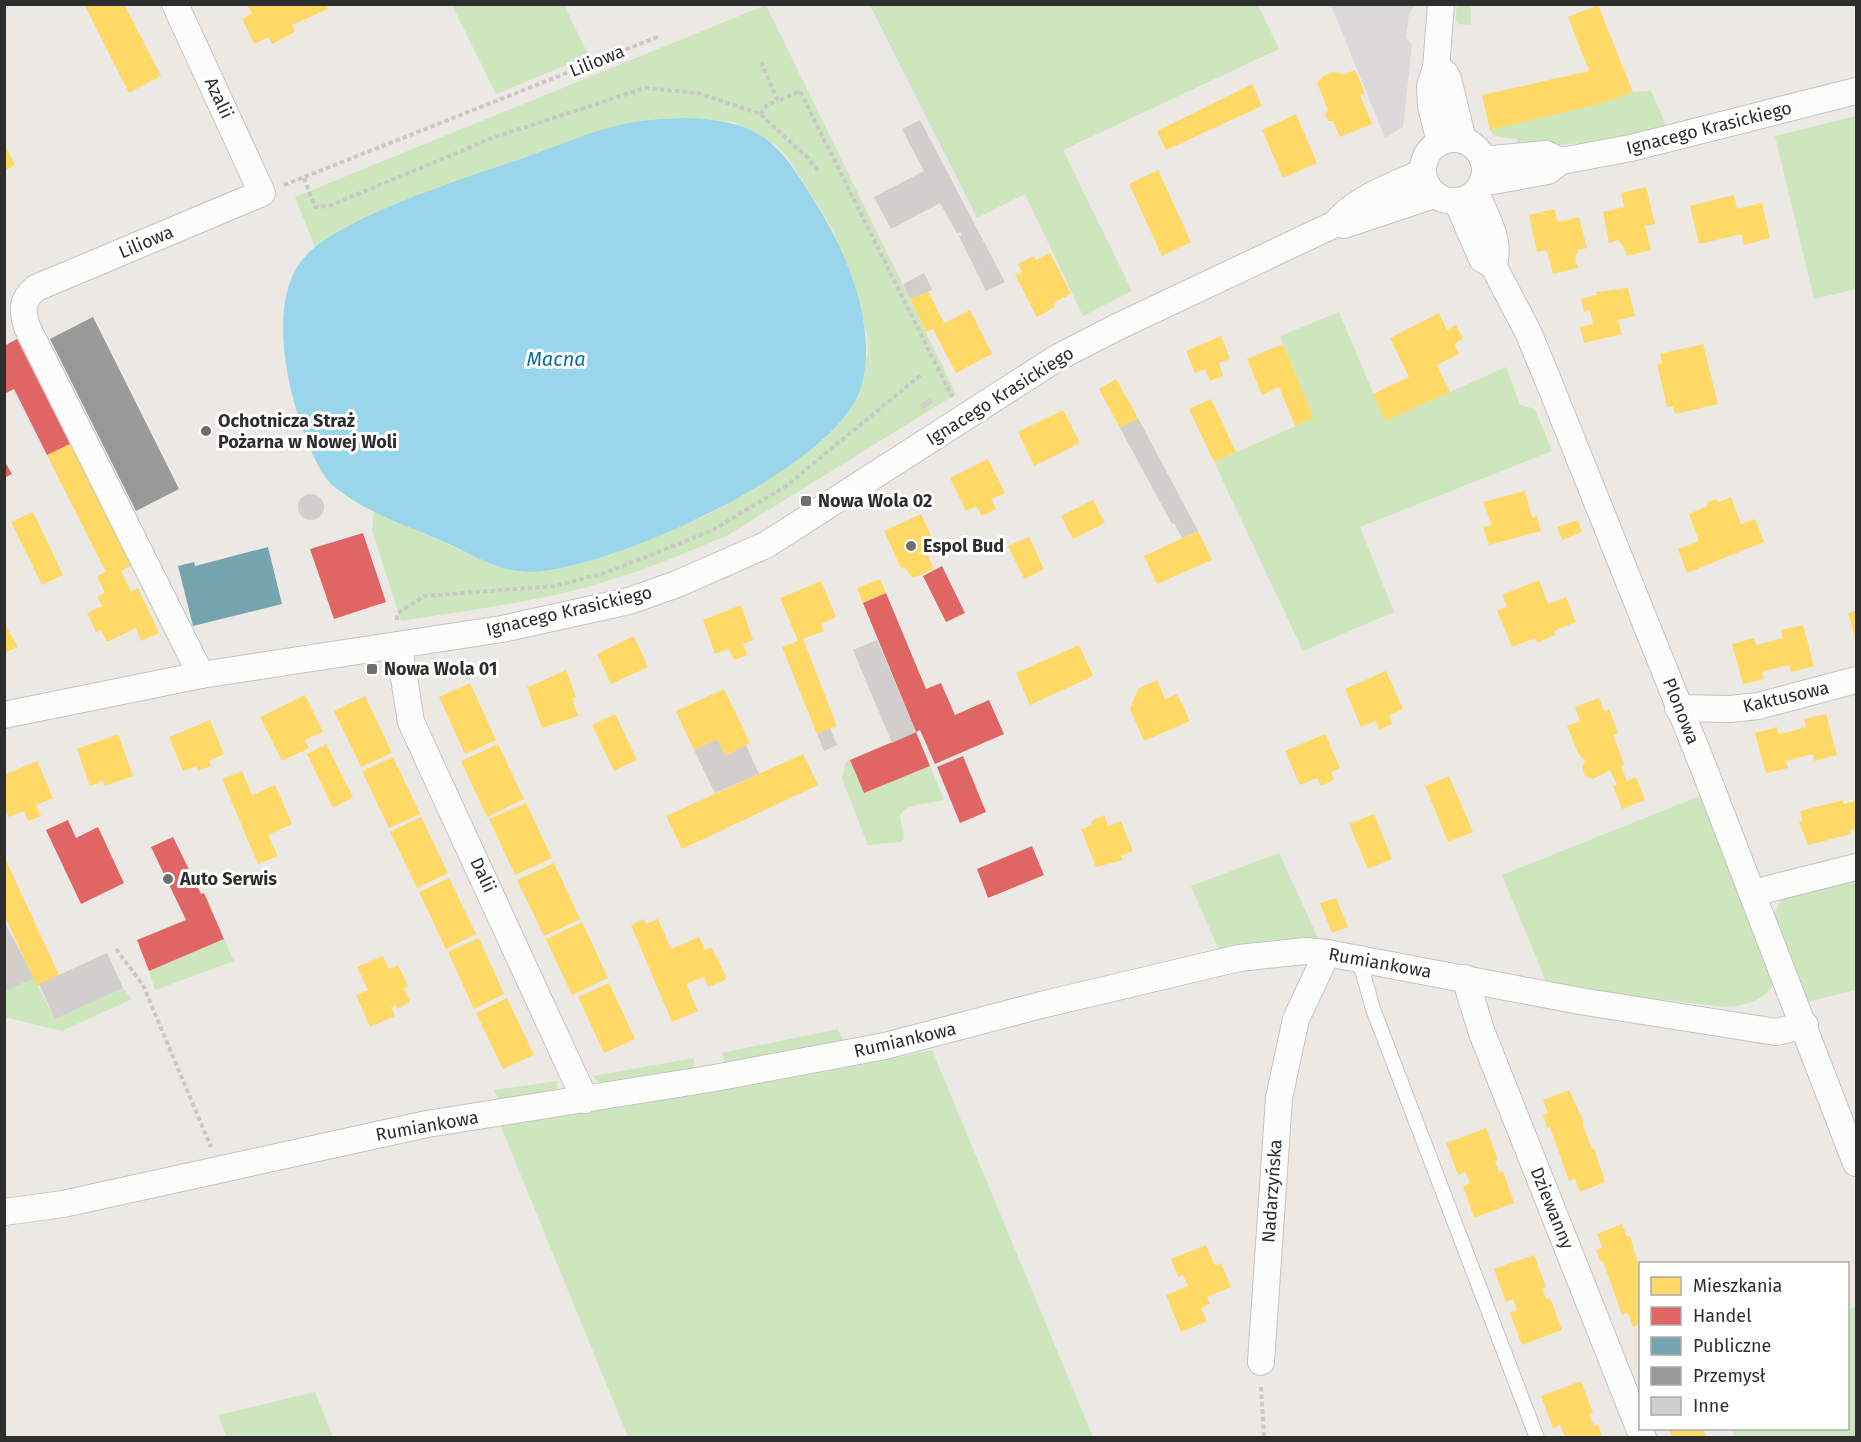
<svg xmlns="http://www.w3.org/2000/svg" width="1861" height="1442" viewBox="0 0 1861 1442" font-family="'Fira Sans',sans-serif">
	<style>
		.industrial { fill: #dcd9db }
		.green { fill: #cee6be }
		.water { fill: #99d6ec }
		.homes { fill: #ffd966 }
		.shops { fill: #e06666 }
		.public { fill: #76a5af }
		.industry { fill: #999 }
		.building { fill: #d1cecb }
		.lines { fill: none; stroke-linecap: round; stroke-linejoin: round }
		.lane-casing { stroke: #c5c4c5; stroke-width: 16 }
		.street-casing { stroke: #c5c4c5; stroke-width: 28 }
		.path { stroke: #c9c9c8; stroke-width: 4; stroke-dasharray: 4.5 3; stroke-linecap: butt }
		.lane { stroke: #fcfcfb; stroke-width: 14 }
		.street { stroke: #fcfcfb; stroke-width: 26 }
		.poi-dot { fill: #706f6e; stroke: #fff; stroke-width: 2 }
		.labels { text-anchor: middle; stroke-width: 6; stroke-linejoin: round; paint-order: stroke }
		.street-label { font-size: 18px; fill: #2e2e2e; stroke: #fff }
		.poi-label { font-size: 18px; font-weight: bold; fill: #2e2e2e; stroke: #fff; text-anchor: start }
		.water-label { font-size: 20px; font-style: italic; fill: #0d6fa3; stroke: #fff }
	</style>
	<rect width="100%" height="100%" fill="#ece8e4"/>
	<path class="industrial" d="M1331,5h83l-5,9 -3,24 6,7 -9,82 -18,11z"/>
	<g class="green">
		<path d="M452,5h112l25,51 -93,38z"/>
		<path d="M766,5l190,389 -228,141c-59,26 -120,49 -183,62 -47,10 -96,16 -144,24l-29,-91 2,-19 122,55 25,6 19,-1 40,-8 38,-11 89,-37 60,-35 58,-42 28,-32 15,-53 -1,-19 -16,-57 -19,-48 -43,-70 -13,-14 -42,-23 -50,-4 -38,3 -121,36 -133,49 -77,41 -20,-50z"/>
		<path d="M870,5h388l21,44 -216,101 69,141 -49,25 -58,-122 -48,24z"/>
		<path d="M1457,5h14v20l-13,-1 -3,-4z"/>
		<path d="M1651,91l16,36 -45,12 -103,10 -2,-10 -23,-3 -4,-6 113,-27 30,-11z"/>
		<path d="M1856,116v173l-42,10 -39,-163z"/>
		<path d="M1339,312l46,109 121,-54 14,38 15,4 17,42 -192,76 34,85 -91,39 -89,-189 100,-44 -34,-82z"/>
		<path d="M850,760l14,33 66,-27 14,34 -27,5 -12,4 -5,6 4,23 -2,4 -34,3 -26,-66 4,-17z"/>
		<path d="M1700,796l74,188c-13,18 -27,21 -48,23l-178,-21 -46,-111z"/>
		<path d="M1279,853l39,85 -94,16 -7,-8 -26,-60z"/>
		<path d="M1856,876v114l-49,12 -33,-88 10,-20z"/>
		<path d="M224,939l10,22 -79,29 -6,-19z"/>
		<path d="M34,978l21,41 68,-31 9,11 -70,32 -57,-14 -1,-25z"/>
		<path d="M838,1029l6,15 -117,24 -5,-15z"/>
		<path d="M932,1050l161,387h-465l-129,-315c145,-20 290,-40 433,-72z"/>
		<path d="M694,1058l-1,15 -89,15 -11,-12z"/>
		<path d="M558,1081l-3,15 -54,8 -7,-14z"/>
		<path d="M1856,1307v130h-121l-4,-8 117,-1v-118z"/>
		<path d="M315,1392l18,45h-106l-9,-22z"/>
	</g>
	<path class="water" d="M684,118c83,2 97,28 137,94 29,48 58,122 39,178 -26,79 -255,183 -334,182 -30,-1 -57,-20 -84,-31 -34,-15 -72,-27 -102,-50 -9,-6 -17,-15 -21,-24 -27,-51 -54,-153 -20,-203 30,-45 174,-88 227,-107 31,-11 61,-24 93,-32 21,-5 43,-6 65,-7z"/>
	<g class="homes">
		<path d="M84,4h40l37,72 -32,17z"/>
		<path d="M246,4h80l2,5 -36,16 3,7 -23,12 -3,-7 -15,7 -12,-25 10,-6z"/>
		<path d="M1598,5l35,87 -30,11 -113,27 -8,-35 107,-24 -21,-54z"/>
		<path d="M1355,70l10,23 -5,2 12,29 -32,13 -7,-16h-5l-3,-7 3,-4 -11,-27 6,-7 10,-4 11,2z"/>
		<path d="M1252,84l10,22 -96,44 -9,-19z"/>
		<path d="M1296,114l21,49 -34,15 -21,-48z"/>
		<path d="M4,143l11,22 -11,6z"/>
		<path d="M1158,170l33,72 -29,14 -33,-72z"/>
		<path d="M1646,187l9,37 -10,2 6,24 -24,6 -3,-9 -6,-7 -9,3 -6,-31 21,-5 -3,-14z"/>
		<path d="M1734,195l3,14 25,-6 8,35 -26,7 -2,-11 -43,10 -9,-38z"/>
		<path d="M1554,209l4,13 21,-5 8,31 -9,2 -3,9 3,9 -25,6 -6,-24 -10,2 -8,-37z"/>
		<path d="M1050,253l21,41 -18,9 2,4 -18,10 -22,-42 7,-3 -4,-8 16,-8 2,4z"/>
		<path d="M1628,288l7,28 -17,4 4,14 -38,9 -4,-16 13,-3 -3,-14 -6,2 -3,-13 16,-4 -1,-3z"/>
		<path d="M928,291l16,32 26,-13 22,44 -36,19 -23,-44 -7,3 -16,-33z"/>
		<path d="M1439,313l8,17 9,-5 7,14 -9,5 5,10 -22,11 13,27 -65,29 -12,-27 36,-17 -19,-39z"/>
		<path d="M1221,336l9,23 -11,4 4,13 -13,5 -5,-12 -10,4 -9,-22z"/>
		<path d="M1283,344l31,74 -19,8 -16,-39 -17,8 -15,-36z"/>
		<path d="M1703,344l15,60 -43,10 -2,-8 -6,1 -5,-22 -5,-21 5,-1 -2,-9z"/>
		<path d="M1116,379l22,39 -18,10 -21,-39z"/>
		<path d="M1211,399l25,53 -22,10 -25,-53z"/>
		<path d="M1063,410l17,33 -46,23 -16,-34z"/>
		<path d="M70,444l61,122 -10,5 10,21 7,-4 21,45 -18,8 -5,-13 -29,14 -6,-12 -5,2 -9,-19 15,-7 -5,-10 8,-3 -8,-17 9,-4 -59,-117z"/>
		<path d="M988,459l17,34 -14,6 5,10 -14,7 -6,-10 -10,5 -16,-33z"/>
		<path d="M1525,491l7,27 5,-2 4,15 -52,14 -6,-18 9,-2 -9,-23z"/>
		<path d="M1731,497l10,27 14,-5 9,23 -77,31 -9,-24 21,-8 -10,-27 18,-8 1,-4 7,-3 4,3z"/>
		<path d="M1093,500l12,23 -32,16 -12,-23z"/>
		<path d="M33,512l30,63 -21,10 -31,-63z"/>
		<path d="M921,514l17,37 -10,5 6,13 -21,9 -9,-11 -3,1 -17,-37z"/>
		<path d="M1578,520l4,12 -20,8 -5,-13z"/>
		<path d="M1198,531l14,29 -55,24 -13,-28z"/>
		<path d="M1029,537l15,32 -20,10 -16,-33z"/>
		<path d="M880,579l6,14 -23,10 -6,-15z"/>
		<path d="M1539,580l9,24 18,-7 10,25 -22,9 1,4 -18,8 -2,-5 -23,9 -15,-37 10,-3 -5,-12z"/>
		<path d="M821,581l15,36 -15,7 3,7 -21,8 34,87 -20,8 -35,-87 16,-6 -18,-43z"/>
		<path d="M741,605l12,35 -10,4 4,11 -13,5 -5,-11 -14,5 -12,-34z"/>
		<path d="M1856,611v31l-8,-29z"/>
		<path d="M4,623l14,24 -14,6z"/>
		<path d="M1803,625l11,41 -23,6 -2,-7 -27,7 2,7 -21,5 -11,-40 22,-6 2,7 27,-7 -2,-8z"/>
		<path d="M634,636l14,31 -37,17 -14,-30z"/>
		<path d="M1079,645l14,31 -63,29 -14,-32z"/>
		<path d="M566,670l10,27 -4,1 6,18 -36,12 -16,-44 3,3z"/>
		<path d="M1386,671l17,38 -14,7 3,8 -13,6 -3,-9 -15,6 -16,-38z"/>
		<path d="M1157,680l8,19 12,-5 13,27 -46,20 -14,-32 8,-20z"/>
		<path d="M470,683l26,57 -31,14 -26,-57z"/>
		<path d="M724,689l26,54 -25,13 -8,-17 -23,11 -18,-39z"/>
		<path d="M305,695l18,37 -18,8 4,8 -27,13 -22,-44z"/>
		<path d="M365,696l27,57 -31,14 -27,-56z"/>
		<path d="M1599,698l5,13 5,-2 9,24 -5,2 11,29 -3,2 6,15 9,-4 9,23 -23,9 -9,-23 4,-1 -7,-15 -17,9 -8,-3 -3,-8 3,-7 -7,-8 -11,-27 13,-5 -5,-14z"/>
		<path d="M615,714l22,46 -23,11 -22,-46z"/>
		<path d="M1826,714l11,41 -23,6 -1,-7 -27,7 2,7 -22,5 -11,-40 22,-6 2,7 13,-3 14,-4 -2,-8z"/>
		<path d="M210,720l14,34 -15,7 2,5 -13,5 -2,-5 -13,5 -14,-34z"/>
		<path d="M118,734l15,42 -28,10 -2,-5 -13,5 -13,-37z"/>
		<path d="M1325,734l15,34 -9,4 3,8 -13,6 -4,-8 -17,7 -15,-34z"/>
		<path d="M326,744l27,53 -20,11 -26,-54z"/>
		<path d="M498,744l26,55 -37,18 -26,-56z"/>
		<path d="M803,754l15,31 -136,64 -16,-33z"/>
		<path d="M393,757l27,57 -31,14 -27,-57z"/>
		<path d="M37,761l16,37 -17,7 5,11 -13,5 -4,-10 -15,6 -5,-10v-32z"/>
		<path d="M242,771l10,24 23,-10 17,39 -24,11 10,21 -20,8 -36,-85z"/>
		<path d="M1449,776l24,56 -25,10 -23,-56z"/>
		<path d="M1843,800v4l13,-3v28l-6,1 1,4 -43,11 -9,-23 3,-1 -2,-10z"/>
		<path d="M526,803l26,55 -37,17 -26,-56z"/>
		<path d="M1374,814l18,45 -24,10 -19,-45z"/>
		<path d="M1104,815l4,11 13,-5 12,30 -12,5 2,4 -27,7 -15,-38 11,-4 -1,-4z"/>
		<path d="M421,817l27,56 -31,15 -27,-56z"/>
		<path d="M4,856l55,119 -22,11 -33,-71z"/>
		<path d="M554,863l26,56 -36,17 -27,-56z"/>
		<path d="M449,878l27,56 -30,15 -27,-57z"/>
		<path d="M1336,898l12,29 -16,6 -12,-30z"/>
		<path d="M644,919l2,5 12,-5 13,30 28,-12 6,13 6,-3 15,29 -1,4 -17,7 -4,-10 -18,7 12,27 -26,11 -41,-97z"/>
		<path d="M582,922l26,56 -36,17 -26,-56z"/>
		<path d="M479,938l25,56 -30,15 -26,-57z"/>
		<path d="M383,956l6,13 9,-4 10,21 -4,2 6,14 -13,7 -1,-4 -5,2 4,9 -25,11 -14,-32 12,-5 -11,-23z"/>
		<path d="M609,983l26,56 -31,14 -26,-56z"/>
		<path d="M507,998l27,57 -31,14 -27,-56z"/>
		<path d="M1569,1090l15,32 -2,1 10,26 2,-1 11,34 -25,10 -5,-13 -6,2 -19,-54 -3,1 -4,-13 5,-2 -5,-13z"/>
		<path d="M1486,1128l12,32 -3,1 4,12 4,-2 11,32 -40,15 -11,-32 7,-3 -5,-11 -7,3 -12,-32z"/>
		<path d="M1622,1224l5,13 3,-1 10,35v53l-7,3 -5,-14 -6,2 -19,-54 -2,1 -5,-12 6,-3 -5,-13z"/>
		<path d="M1206,1245l9,21 6,-3 10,24 -24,10 3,7 -9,4 6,13 -26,11 -15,-37 22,-9 -5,-11 -5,2 -7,-18z"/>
		<path d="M1534,1255l12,32 -4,1 4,11 4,-1 12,32 -40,15 -12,-32 7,-3 -4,-11 -7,3 -12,-33z"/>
		<path d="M1581,1381l12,32 -4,1 5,12 4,-2 4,13h-37l-5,-12 -7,3 -12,-32z"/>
		<path d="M1668,1428h34l4,9h-34z"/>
	</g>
	<g class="shops">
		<path d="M17,339l53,105 -23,11 -33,-66 -10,5v-48z"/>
		<path d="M4,460l8,14 -8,4z"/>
		<path d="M363,533l23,69 -52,17 -24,-70z"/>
		<path d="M942,566l23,47 -19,9 -23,-46z"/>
		<path d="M886,593l40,96 15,-6 14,32 34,-15 15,34 -69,30 -15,-34 -4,2 -53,-129z"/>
		<path d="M916,732l14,34 -66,27 -14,-33z"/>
		<path d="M963,756l23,56 -26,11 -23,-56z"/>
		<path d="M68,820l8,18 22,-11 26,56 -43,21 -35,-74z"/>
		<path d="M173,837l28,57 3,-1 20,46 -75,32 -12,-31 49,-20 -35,-73z"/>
		<path d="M1032,846l12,29 -56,23 -11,-29z"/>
	</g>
	<path class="public" d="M268,547l14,57 -89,22 -15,-60 16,-4 1,4z"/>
	<path class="industry" d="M93,317l86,172 -43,22 -86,-172z"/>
	<g class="building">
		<path d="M920,120l85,162 -19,9 -27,-55 3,-1 -2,-3 -3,1 -17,-30 -49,26 -17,-32 50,-26 -22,-42z"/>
		<path d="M924,273l8,17 -22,9 -7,-15z"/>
		<path d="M930,398l3,5 -11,6 -3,-5z"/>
		<path d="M1138,418l60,113 -16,7 -8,-15 -2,1 -52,-96z"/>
		<circle cx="311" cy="507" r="13"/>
		<path d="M877,640l39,92 -24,11 -39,-93z"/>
		<path d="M830,728l7,17 -13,6 -7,-17z"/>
		<path d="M717,739l8,17 21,-11 13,29 -44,19 -21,-43z"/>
		<path d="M4,921l30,57 -30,14z"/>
		<path d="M107,953l16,35 -68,31 -16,-35z"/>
	</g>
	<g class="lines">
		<defs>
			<path id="lane" d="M1359,959l14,50 164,429"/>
			<g id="street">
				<path d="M175,4l87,189 -226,95c-15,12 -14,22 -9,39l174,348"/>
				<path d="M1436,68l9,5 3,6 15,61"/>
				<circle cx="1454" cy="170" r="31"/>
				<path d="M1440,142l-9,-36 -1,-20 6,-18 5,-64"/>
				<path d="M1483,160l63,-6 15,7"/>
				<path d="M1482,183l66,-12 13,-10 70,-13 225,-57"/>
				<path d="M1476,193c8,20 27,50 17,72"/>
				<path d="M1457,201l25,58 11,6 35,67 22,53 153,381 153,397"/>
				<path d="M1344,225l90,-30"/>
				<path d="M399,646l12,76 174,378"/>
				<path d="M1678,708l52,1 28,-3 98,-26"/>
				<path d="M4,715l197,-40 301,-46 127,-28 48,-17 89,-39 291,-187 58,-30 220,-104c21,-26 58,-38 88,-52"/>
				<path d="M1753,893l103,-26"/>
				<path d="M1465,978l17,55 161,405"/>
				<path d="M4,1212l59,-8 364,-80 282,-45 176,-33 156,-41 198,-47 66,-7 22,2 253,48 196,31 29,-7"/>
				<path d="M1261,1362l18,-264 17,-79 31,-66"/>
			</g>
		</defs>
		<use href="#lane" class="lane-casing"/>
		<use href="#street" class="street-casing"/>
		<g class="path">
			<path d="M761,62l17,39 22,-10 152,306"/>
			<path d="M760,114l8,-10 10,-3"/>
			<path d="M304,178l11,29 14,-1 166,-69 150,-49 53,5 62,21 49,45 10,13"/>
			<path d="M284,185l376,-149"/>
			<path d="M397,620v-6l27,-18 130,-10 51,-13 108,-43 73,-44 136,-112"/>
			<path d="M116,949l27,36 68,162"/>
			<path d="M1261,1387l3,51"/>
		</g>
		<use href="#lane" class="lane"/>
		<use href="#street" class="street"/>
	</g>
	<g class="poi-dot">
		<circle cx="206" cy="431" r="6"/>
		<rect x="800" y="495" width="12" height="12" rx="3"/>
		<circle cx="911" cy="546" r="6"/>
		<rect x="366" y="663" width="12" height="12" rx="3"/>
		<circle cx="168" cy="879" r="6"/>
	</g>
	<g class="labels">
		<g class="street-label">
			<text transform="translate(597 61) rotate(-22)" y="6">Liliowa</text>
			<text transform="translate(219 98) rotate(65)" y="6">Azalii</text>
			<text transform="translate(1709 128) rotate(-14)" y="6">Ignacego Krasickiego</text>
			<text transform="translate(146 242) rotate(-23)" y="6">Liliowa</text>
			<text transform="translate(1000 396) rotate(-32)" y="6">Ignacego Krasickiego</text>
			<text transform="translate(569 611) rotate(-13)" y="6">Ignacego Krasickiego</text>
			<text transform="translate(1786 697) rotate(-13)" y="6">Kaktusowa</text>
			<text transform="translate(1681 711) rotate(68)" y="6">Plonowa</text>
			<text transform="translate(483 875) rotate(65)" y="6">Dalii</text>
			<text transform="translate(1380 963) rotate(10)" y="6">Rumiankowa</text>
			<text transform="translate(905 1040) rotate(-13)" y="6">Rumiankowa</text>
			<text transform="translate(427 1126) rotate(-10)" y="6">Rumiankowa</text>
			<text transform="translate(1272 1191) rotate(-86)" y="6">Nadarzyńska</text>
			<text transform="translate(1552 1208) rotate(68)" y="6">Dziewanny</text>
		</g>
		<g class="poi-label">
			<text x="218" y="427">Ochotnicza Straż<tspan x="218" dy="21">Pożarna w Nowej Woli</tspan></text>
			<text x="818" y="507">Nowa Wola 02</text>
			<text x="923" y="552">Espol Bud</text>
			<text x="384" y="675">Nowa Wola 01</text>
			<text x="180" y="885">Auto Serwis</text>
		</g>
		<g class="water-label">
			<text x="556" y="366">Macna</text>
		</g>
	</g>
	<rect width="1861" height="1442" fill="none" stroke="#2e2e2e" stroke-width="12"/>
	<rect x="1639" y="1262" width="210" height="168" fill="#ffffff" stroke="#ababab" stroke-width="1.5"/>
	<rect x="1651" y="1277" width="30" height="18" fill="#ffd966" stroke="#ababab" stroke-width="1.5"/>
	<text x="1693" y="1292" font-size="18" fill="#2e2e2e">Mieszkania</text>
	<rect x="1651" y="1307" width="30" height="18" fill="#e06666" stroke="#ababab" stroke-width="1.5"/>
	<text x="1693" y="1322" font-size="18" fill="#2e2e2e">Handel</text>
	<rect x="1651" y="1337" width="30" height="18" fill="#76a5af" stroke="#ababab" stroke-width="1.5"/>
	<text x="1693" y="1352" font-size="18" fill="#2e2e2e">Publiczne</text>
	<rect x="1651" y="1367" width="30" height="18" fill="#999999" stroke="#ababab" stroke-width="1.5"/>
	<text x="1693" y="1382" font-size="18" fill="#2e2e2e">Przemysł</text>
	<rect x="1651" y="1397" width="30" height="18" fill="#d1cecb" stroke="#ababab" stroke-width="1.5"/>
	<text x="1693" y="1412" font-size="18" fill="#2e2e2e">Inne</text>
</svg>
